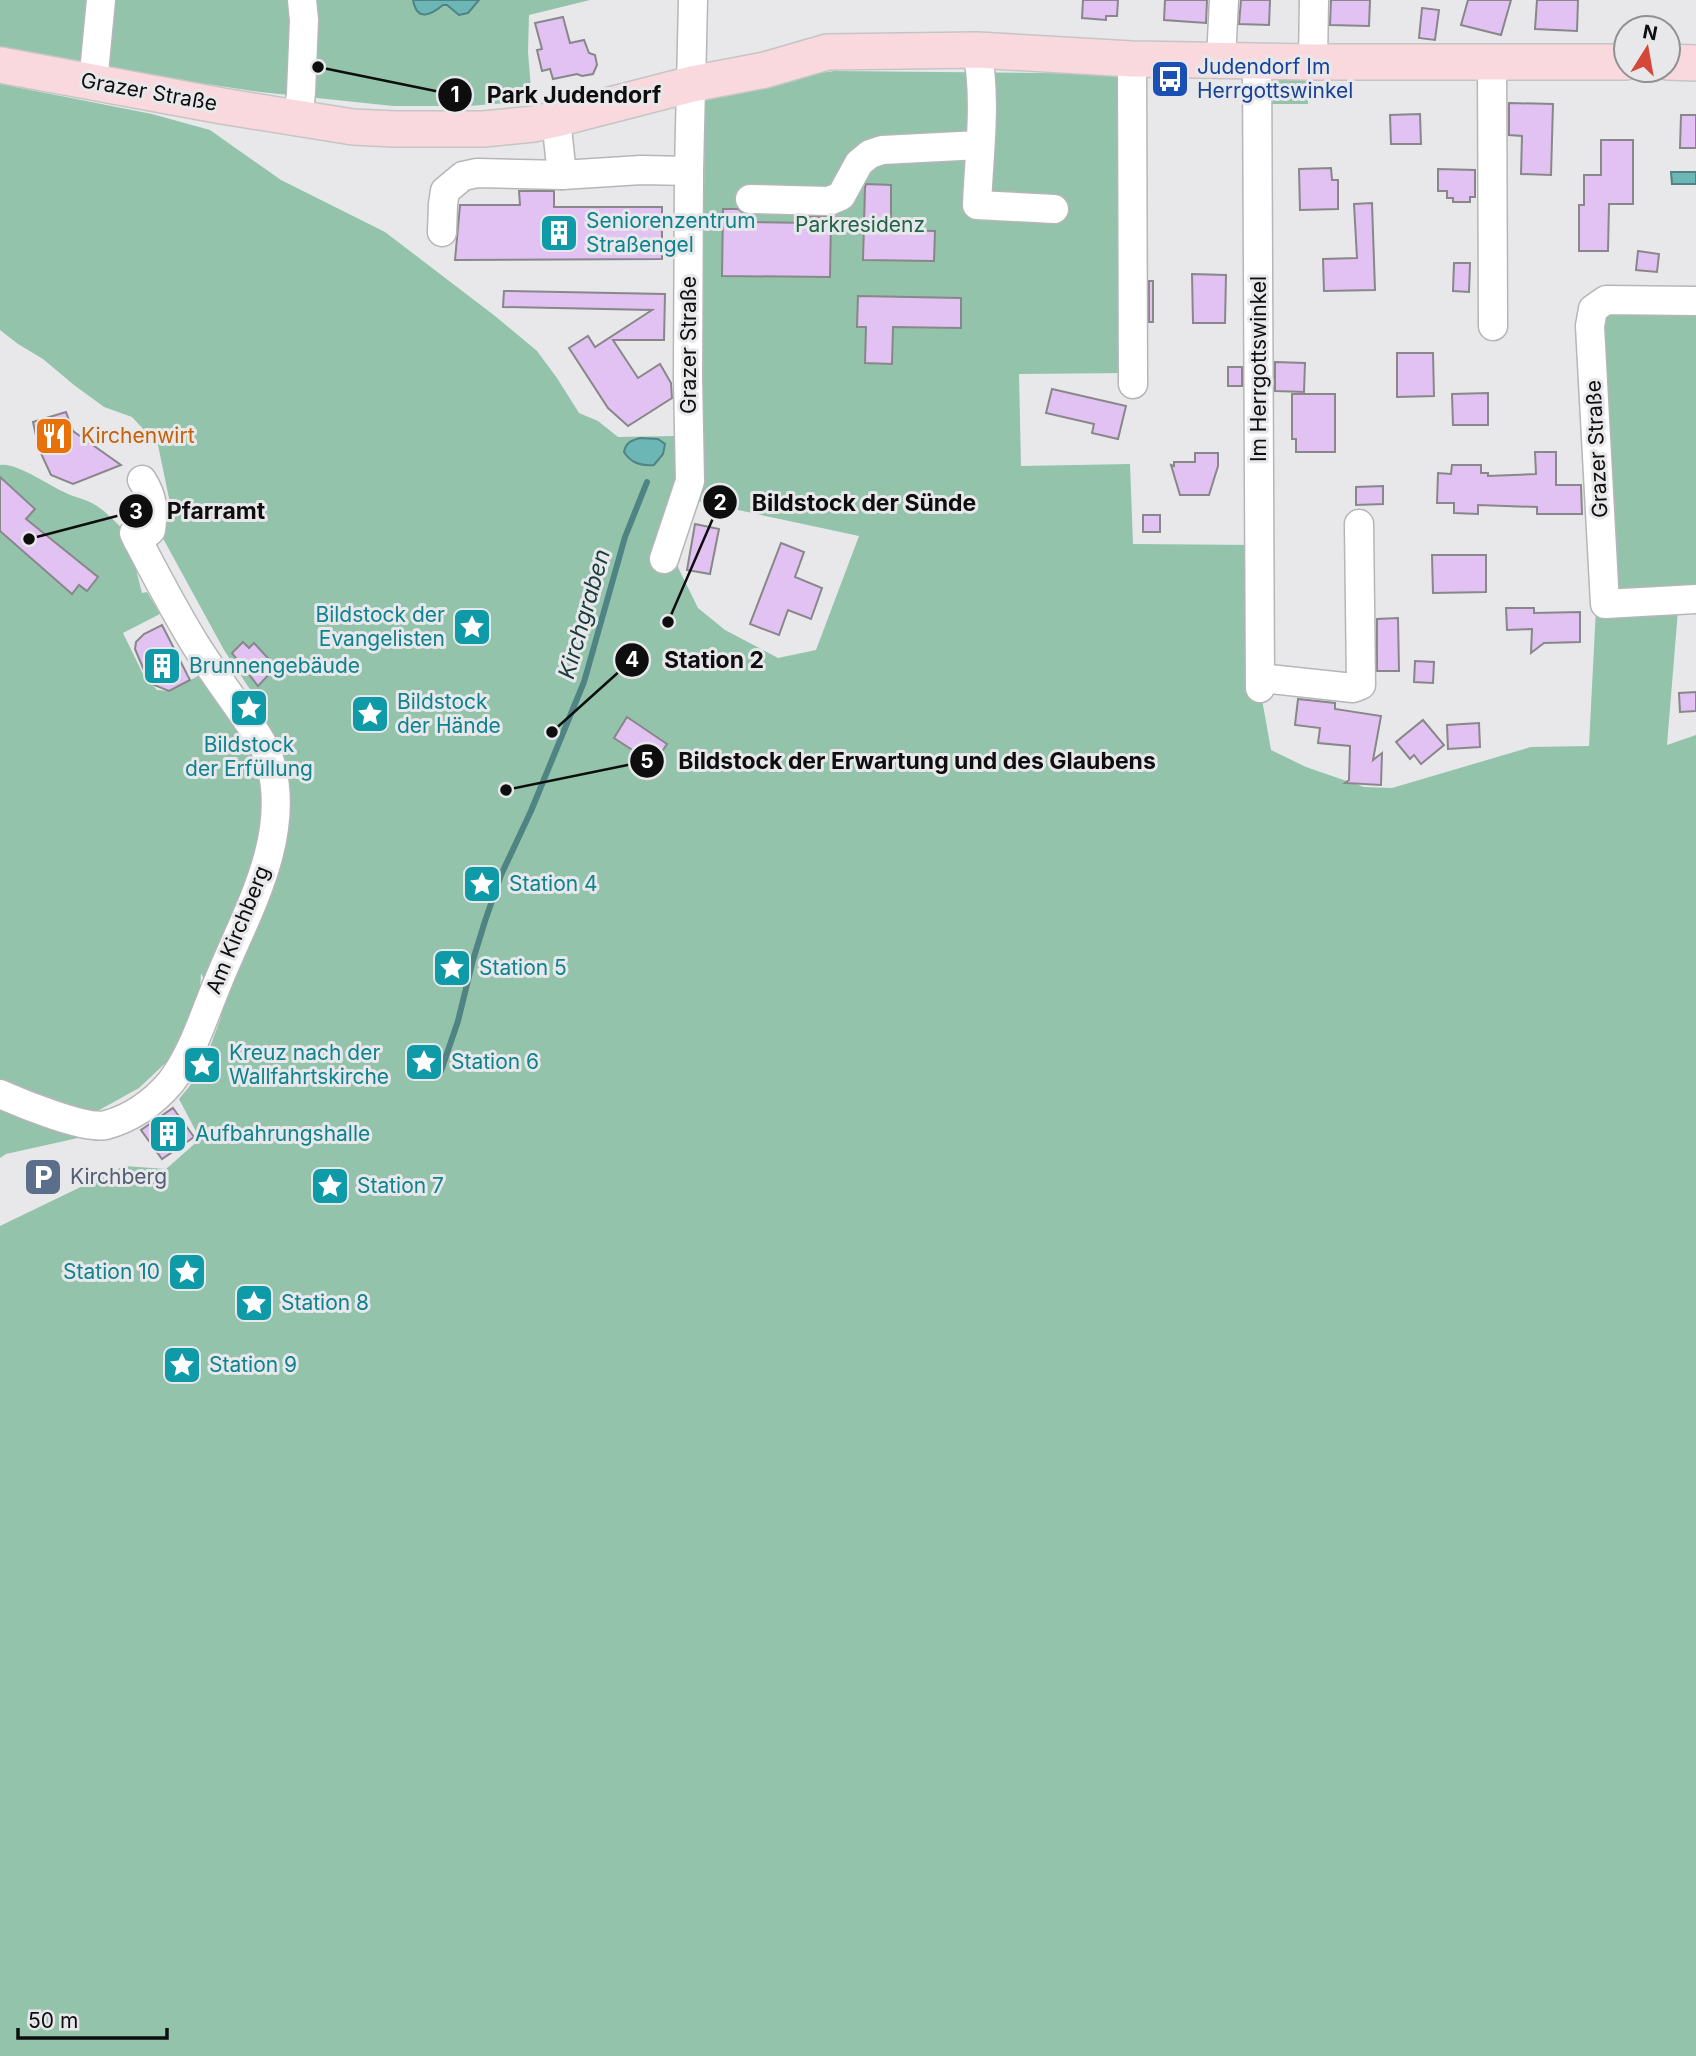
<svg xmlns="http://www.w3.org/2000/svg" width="1696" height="2056" viewBox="0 0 1696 2056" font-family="Inter,sans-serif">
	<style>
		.green { fill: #93c3ab; fill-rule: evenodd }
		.water { fill: #6cb6b6; stroke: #508484; stroke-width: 2 }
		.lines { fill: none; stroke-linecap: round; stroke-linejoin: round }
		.stream { stroke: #508484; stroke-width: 6 }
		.building { fill: #e2c2f2; stroke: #888789; stroke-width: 2 }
		.minor-casing { stroke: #b6b6b8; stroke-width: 31 }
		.major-casing { stroke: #c5c5c5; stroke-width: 38 }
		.minor { stroke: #fff; stroke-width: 28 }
		.major { stroke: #fad9de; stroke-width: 35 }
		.labels { text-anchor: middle; stroke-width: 6; stroke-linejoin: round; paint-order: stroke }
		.transit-label { font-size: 21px; fill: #164399; stroke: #e8e8eb; text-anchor: start }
		.street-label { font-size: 21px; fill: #0e0e0f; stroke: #e8e8eb }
		.culture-label { font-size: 21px; fill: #0d838f; stroke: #e8e8eb; text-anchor: start }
		.park-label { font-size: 21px; fill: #206549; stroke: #e8e8eb }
		.food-label { font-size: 21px; fill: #c56008; stroke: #e8e8eb; text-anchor: start }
		.service-label { font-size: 21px; fill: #4e5e75; stroke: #e8e8eb; text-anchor: start }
		.water-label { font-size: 23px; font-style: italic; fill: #173c3c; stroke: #e8e8eb }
		.leader { fill: none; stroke: #0e0e0f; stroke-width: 2.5 }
		.callout-dot { fill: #0e0e0f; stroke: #e8e8eb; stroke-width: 2.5 }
		.mark-label { font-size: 21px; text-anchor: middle; font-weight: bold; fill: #fff }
		.callout-label { font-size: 23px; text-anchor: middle; font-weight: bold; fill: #0e0e0f; stroke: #e8e8eb; stroke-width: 6; stroke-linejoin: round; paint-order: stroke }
	</style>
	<rect width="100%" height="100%" fill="#e8e8eb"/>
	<g class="green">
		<path d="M0,0h590l-61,15 -1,37 4,49 -63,5h-76l-133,-14 -73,-11 -187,-33z"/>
		<path d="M834,71l299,3 -4,299 -110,1 2,92 109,-2 3,80 123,1 4,143 11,62 35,17 58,20 28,1 139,-41 58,-1 7,-138 3,-296 97,-6v302l-18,2 -11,135 29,-10v1321h-1696v-830l124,-60 42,3 34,-30 -21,-40 22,-27 20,-55 -20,-44 -1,18 -26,64 -35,33 -45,25 8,13 -24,12 -72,16 -6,4v-627l72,63 7,-9 18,-8 -71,-58 8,-11 -34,-31v-12c16,-3 50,21 66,28 10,5 21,6 31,13 12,8 22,20 33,30l1,14 11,43 5,-1 13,22 -37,19 21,43 13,14 12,1 33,-17 29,43 26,-17 -33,-50 -65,-119 12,-23 -13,-63 -26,-28 -28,-10 -30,-22 -31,-26 -25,-15 -18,-14v-246l152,30 58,16 71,50 104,52 110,84 42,35 20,27 22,35 19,8 20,16 58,-1 26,-52 3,-285 53,-17zM696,501l163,35 -43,114 -38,8 -53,-28 -27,-22 -26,-53z"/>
		<path d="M1266,76l42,1v27h-43z"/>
	</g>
	<g class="water">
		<path d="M413,0h66l-11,13 -9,2 -12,-10h-4c-12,10 -26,17 -30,-5z"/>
		<path d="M1671,172h25v12h-24z"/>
		<path d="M640,438l18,1 7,5 -2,10 -9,11c-14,1 -23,-2 -30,-13 2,-10 7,-11 16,-14z"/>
	</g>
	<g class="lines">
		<path class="stream" d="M441,1071l17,-50 15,-61 12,-39 16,-46 30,-64 53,-129 41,-145 22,-55"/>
	</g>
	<g class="building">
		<path d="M1083,0h35l-1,16h-11v4l-24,-2z"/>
		<path d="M1165,0h42l-1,23 -42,-3z"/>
		<path d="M1241,0h29l-1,25 -30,-1z"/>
		<path d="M1331,0h39l-1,26 -39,-1z"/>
		<path d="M1468,0h43l-10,35 -40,-10z"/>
		<path d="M1537,0h41l-1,31 -42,-2z"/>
		<path d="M1422,8l17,2 -4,30 -16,-2z"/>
		<path d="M563,17l7,26 14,-3 5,13 6,2 2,10 -4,9 -11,2 -5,-2 -24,5 -3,-10 -8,2 -5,-21 5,-1 -7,-26z"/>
		<path d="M1509,103l44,1 -2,71 -30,-1 1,-38 -13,-1z"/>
		<path d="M1420,114l1,30h-30l-1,-29z"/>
		<path d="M1681,115h15v33h-16z"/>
		<path d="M1601,140h32v64h-24l-1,47h-29v-46h5v-30h17z"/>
		<path d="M1331,168l1,12h6v29l-38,1 -1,-41z"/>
		<path d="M1438,169l37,1v27h-5v5h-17v-4h-6v-7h-9z"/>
		<path d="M866,184l25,1v45l44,1 -1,30 -71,-1 2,-72z"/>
		<path d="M519,191h35v16h108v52l-207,1 5,-55h60z"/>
		<path d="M1372,203l3,87 -51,1 -1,-32 34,-1 -3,-54z"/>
		<path d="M723,209h15l8,6v7l64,1v-6h21l-1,60 -108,-1z"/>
		<path d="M1638,251l21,3 -2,18 -21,-2z"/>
		<path d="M1454,263h16l-1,29 -16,-1z"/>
		<path d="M1192,274l34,1 -1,48h-32z"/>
		<rect x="1149" y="281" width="4" height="41"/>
		<path d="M504,291l161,3 -1,46h-51l25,38 22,-14 11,19 1,15 -44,28 -20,-18 -39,-60 19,-12 7,11 57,-37 -149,-3z"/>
		<path d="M858,296l103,2v30l-68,-1 -1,37 -27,-1 1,-36h-9z"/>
		<path d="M1397,353h36l1,43 -37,1z"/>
		<path d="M1275,362l30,1 -1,29 -29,-1z"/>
		<rect x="1228" y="367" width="14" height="19"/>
		<path d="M1052,389l74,17 -8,33 -26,-6 2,-9 -48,-11z"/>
		<path d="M1488,393v32h-35l-1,-31z"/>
		<path d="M1292,394h43v58h-39v-13h-4z"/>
		<path d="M66,412l7,19 48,34 -48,19 -22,-9 -12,-26 -6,-27z"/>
		<path d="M1535,452h21v33h25l1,29h-45v-7l-59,-2v9l-24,-1v-10h-17l1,-30 13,1 1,-9h29v8h7v3l48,-2z"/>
		<path d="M1195,453h23v13l-9,29h-29l-9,-30 3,1v-4h21z"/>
		<path d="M0,477l35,32 -9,10 72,58 -11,14 -8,-6 -7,9 -72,-63z"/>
		<path d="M1383,486v18l-27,1v-18z"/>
		<rect x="1143" y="515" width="17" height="17"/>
		<path d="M695,524l24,5 -9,45 -23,-4z"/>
		<path d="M781,543l23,9 -9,25 27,11 -11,31 -23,-9 -9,25 -29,-11z"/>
		<path d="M1432,555h54v37l-53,1z"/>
		<path d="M1506,608h28v5l46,-1v30l-36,1 -13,10 1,-24 -25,1z"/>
		<path d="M1398,618l1,53h-22v-52z"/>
		<path d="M162,625l28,55 -21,11 -15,-6 -8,-10 -11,-26 1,-7 8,-8z"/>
		<path d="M243,642l6,6 5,-5 22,24 -18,19 -26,-33z"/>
		<path d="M1415,661l19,1 -1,21 -19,-1z"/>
		<path d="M1696,692v19l-16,1 -1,-19z"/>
		<path d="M1298,699l37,4v6l46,7 -8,44 9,-7 -1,32 -36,-2 4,-3 1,-34 -32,-3 2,-15 -25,-3z"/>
		<path d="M627,717l40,27 -13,20 -40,-26z"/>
		<path d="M1423,720l21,25 -23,19 -7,-9 -4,4 -14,-17z"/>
		<path d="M1479,723l1,24 -32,2 -1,-24z"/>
		<path d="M173,1108l21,29 -32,22 -21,-29z"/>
	</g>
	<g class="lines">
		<defs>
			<g id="minor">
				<path d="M977,50c10,50 2,104 0,155l77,4"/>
				<path d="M1132,59l1,325"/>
				<path d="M1221,59l3,-59"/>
				<path d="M1257,60l3,628"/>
				<path d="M1492,61l1,265"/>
				<path d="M1313,62l1,-62"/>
				<path d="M93,83l8,-83"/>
				<path d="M298,119l3,-26 3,-73 -2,-20"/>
				<path d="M556,119l6,56 79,-5 48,1"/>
				<path d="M750,199l79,2 12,-5 18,-33 11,-9 12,-4 98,-5"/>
				<path d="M442,232l1,-28 2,-13 18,-15 14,-3 85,2"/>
				<path d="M1696,301l-90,-1 -13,9 -3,17 15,278 91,-5"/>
				<path d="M138,541l13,-11c3,-20 2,-33 -9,-50"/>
				<path d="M664,559l26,-78 -2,-103 1,-207 4,-171"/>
				<path d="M1261,678l92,10 8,-3 -2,-161"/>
				<path d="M0,1094c20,9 86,36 106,31 26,-7 47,-22 65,-43 22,-29 33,-67 47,-100 27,-67 73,-142 53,-217 -5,-19 -17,-35 -28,-51 -16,-23 -33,-46 -48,-70 -22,-36 -42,-74 -61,-111"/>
			</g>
			<g id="major">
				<path d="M1668,62l28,1"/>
				<path d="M0,65l222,41 131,21 42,2h89l50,-5 22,-5 136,-35 73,-14 62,-18 150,-2 155,9 181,3h313"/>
			</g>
		</defs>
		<use href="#minor" class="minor-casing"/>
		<use href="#major" class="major-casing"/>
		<use href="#minor" class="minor"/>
		<use href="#major" class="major"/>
	</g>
	<defs>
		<symbol id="bus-square" viewBox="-11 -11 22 22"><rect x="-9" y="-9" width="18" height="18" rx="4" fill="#1a4fb4" stroke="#e8e8eb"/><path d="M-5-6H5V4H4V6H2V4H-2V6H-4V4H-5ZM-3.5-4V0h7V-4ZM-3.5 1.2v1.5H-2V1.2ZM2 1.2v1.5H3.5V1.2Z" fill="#fff"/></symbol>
		<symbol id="building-square" viewBox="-11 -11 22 22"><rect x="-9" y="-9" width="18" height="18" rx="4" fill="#0f9aa8" stroke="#e8e8eb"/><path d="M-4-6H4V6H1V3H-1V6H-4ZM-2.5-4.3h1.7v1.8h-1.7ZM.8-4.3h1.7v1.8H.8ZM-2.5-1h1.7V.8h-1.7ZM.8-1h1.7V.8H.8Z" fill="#fff"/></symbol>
		<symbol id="restaurant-square" viewBox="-11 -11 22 22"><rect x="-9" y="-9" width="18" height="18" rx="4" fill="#e8710a" stroke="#e8e8eb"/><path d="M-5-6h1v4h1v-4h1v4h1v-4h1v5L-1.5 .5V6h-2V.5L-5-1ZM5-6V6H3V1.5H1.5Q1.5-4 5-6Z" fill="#fff"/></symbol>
		<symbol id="sight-square" viewBox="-11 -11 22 22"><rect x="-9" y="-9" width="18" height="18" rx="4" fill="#0f9aa8" stroke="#e8e8eb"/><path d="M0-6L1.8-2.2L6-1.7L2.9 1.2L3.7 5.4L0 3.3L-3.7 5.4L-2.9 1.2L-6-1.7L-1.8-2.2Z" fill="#fff"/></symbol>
		<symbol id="parking-square" viewBox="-11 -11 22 22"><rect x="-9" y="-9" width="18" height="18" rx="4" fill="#5c6f8a" stroke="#e8e8eb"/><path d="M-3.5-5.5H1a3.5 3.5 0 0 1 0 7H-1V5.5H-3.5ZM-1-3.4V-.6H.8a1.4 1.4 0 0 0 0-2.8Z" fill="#fff"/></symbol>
	</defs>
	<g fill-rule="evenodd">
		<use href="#bus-square" x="1148" y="57" width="44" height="44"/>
		<use href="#building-square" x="537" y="211" width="44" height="44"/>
		<use href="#restaurant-square" x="32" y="414" width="44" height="44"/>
		<use href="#sight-square" x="450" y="605" width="44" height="44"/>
		<use href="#building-square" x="140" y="644" width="44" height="44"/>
		<use href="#sight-square" x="227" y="686" width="44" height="44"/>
		<use href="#sight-square" x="348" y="692" width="44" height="44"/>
		<use href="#sight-square" x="460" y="862" width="44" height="44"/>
		<use href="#sight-square" x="430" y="946" width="44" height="44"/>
		<use href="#sight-square" x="402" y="1040" width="44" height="44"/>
		<use href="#sight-square" x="180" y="1043" width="44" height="44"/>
		<use href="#building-square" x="146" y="1112" width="44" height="44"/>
		<use href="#parking-square" x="21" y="1155" width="44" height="44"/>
		<use href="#sight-square" x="308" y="1164" width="44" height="44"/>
		<use href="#sight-square" x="165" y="1250" width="44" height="44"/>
		<use href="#sight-square" x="232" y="1281" width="44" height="44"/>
		<use href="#sight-square" x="160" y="1343" width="44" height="44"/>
	</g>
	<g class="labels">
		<g class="transit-label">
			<text x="1197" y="74">Judendorf Im<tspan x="1197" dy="24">Herrgottswinkel</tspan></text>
		</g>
		<g class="street-label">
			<text transform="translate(149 92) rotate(10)" y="7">Grazer Straße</text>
			<text transform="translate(689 345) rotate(-90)" y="7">Grazer Straße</text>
			<text transform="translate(1259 369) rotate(-90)" y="7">Im Herrgottswinkel</text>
			<text transform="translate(1597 449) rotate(-93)" y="7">Grazer Straße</text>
			<text transform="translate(238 930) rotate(-68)" y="7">Am Kirchberg</text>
		</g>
		<g class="culture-label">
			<text x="586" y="228">Seniorenzentrum<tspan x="586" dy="24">Straßengel</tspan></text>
			<text x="445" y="622" text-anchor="end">Bildstock der<tspan x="445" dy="24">Evangelisten</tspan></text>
			<text x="189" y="673">Brunnengebäude</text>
			<text x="397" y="709">Bildstock<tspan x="397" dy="24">der Hände</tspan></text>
			<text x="249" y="752" text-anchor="middle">Bildstock<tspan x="249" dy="24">der Erfüllung</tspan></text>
			<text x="509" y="891">Station 4</text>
			<text x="479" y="975">Station 5</text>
			<text x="229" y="1060">Kreuz nach der<tspan x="229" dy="24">Wallfahrtskirche</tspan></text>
			<text x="451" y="1069">Station 6</text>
			<text x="195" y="1141">Aufbahrungshalle</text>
			<text x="357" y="1193">Station 7</text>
			<text x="160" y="1279" text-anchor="end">Station 10</text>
			<text x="281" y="1310">Station 8</text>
			<text x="209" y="1372">Station 9</text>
		</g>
		<g class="park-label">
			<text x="860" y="232">Parkresidenz</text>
		</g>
		<g class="food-label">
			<text x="81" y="443">Kirchenwirt</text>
		</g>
		<g class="service-label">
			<text x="70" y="1184">Kirchberg</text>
		</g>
		<g class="water-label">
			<text transform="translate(584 614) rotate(-74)" y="8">Kirchgraben</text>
		</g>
	</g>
	<path class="leader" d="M318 67L455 95M668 622L720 502M29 539L136 511M552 732L632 660M506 790L647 761"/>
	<g class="callout-dot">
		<circle cx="318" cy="67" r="7"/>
		<circle cx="668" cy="622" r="7"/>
		<circle cx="29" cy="539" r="7"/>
		<circle cx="552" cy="732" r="7"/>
		<circle cx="506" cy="790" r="7"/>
		<circle cx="455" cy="95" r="18"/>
		<circle cx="720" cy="502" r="18"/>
		<circle cx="136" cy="511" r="18"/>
		<circle cx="632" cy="660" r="18"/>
		<circle cx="647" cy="761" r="18"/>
	</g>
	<g class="mark-label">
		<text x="455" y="102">1</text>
		<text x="720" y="510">2</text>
		<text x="136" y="519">3</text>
		<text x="632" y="667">4</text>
		<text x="647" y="768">5</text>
	</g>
	<g class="callout-label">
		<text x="574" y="103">Park Judendorf</text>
		<text x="864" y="511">Bildstock der Sünde</text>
		<text x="216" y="519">Pfarramt</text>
		<text x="714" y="668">Station 2</text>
		<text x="917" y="769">Bildstock der Erwartung und des Glaubens</text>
	</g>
	<g transform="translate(1647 49) rotate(11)"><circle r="33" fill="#e8e8eb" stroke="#919193" stroke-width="2"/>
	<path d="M0-5L12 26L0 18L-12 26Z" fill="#d54738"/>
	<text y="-10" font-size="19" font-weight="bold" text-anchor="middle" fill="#0e0e0f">N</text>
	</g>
	<path d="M18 2028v10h149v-10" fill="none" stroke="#0e0e0f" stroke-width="3.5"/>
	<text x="28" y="2028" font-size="21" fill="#0e0e0f" stroke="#e8e8eb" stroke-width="5" paint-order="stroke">50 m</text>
</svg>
